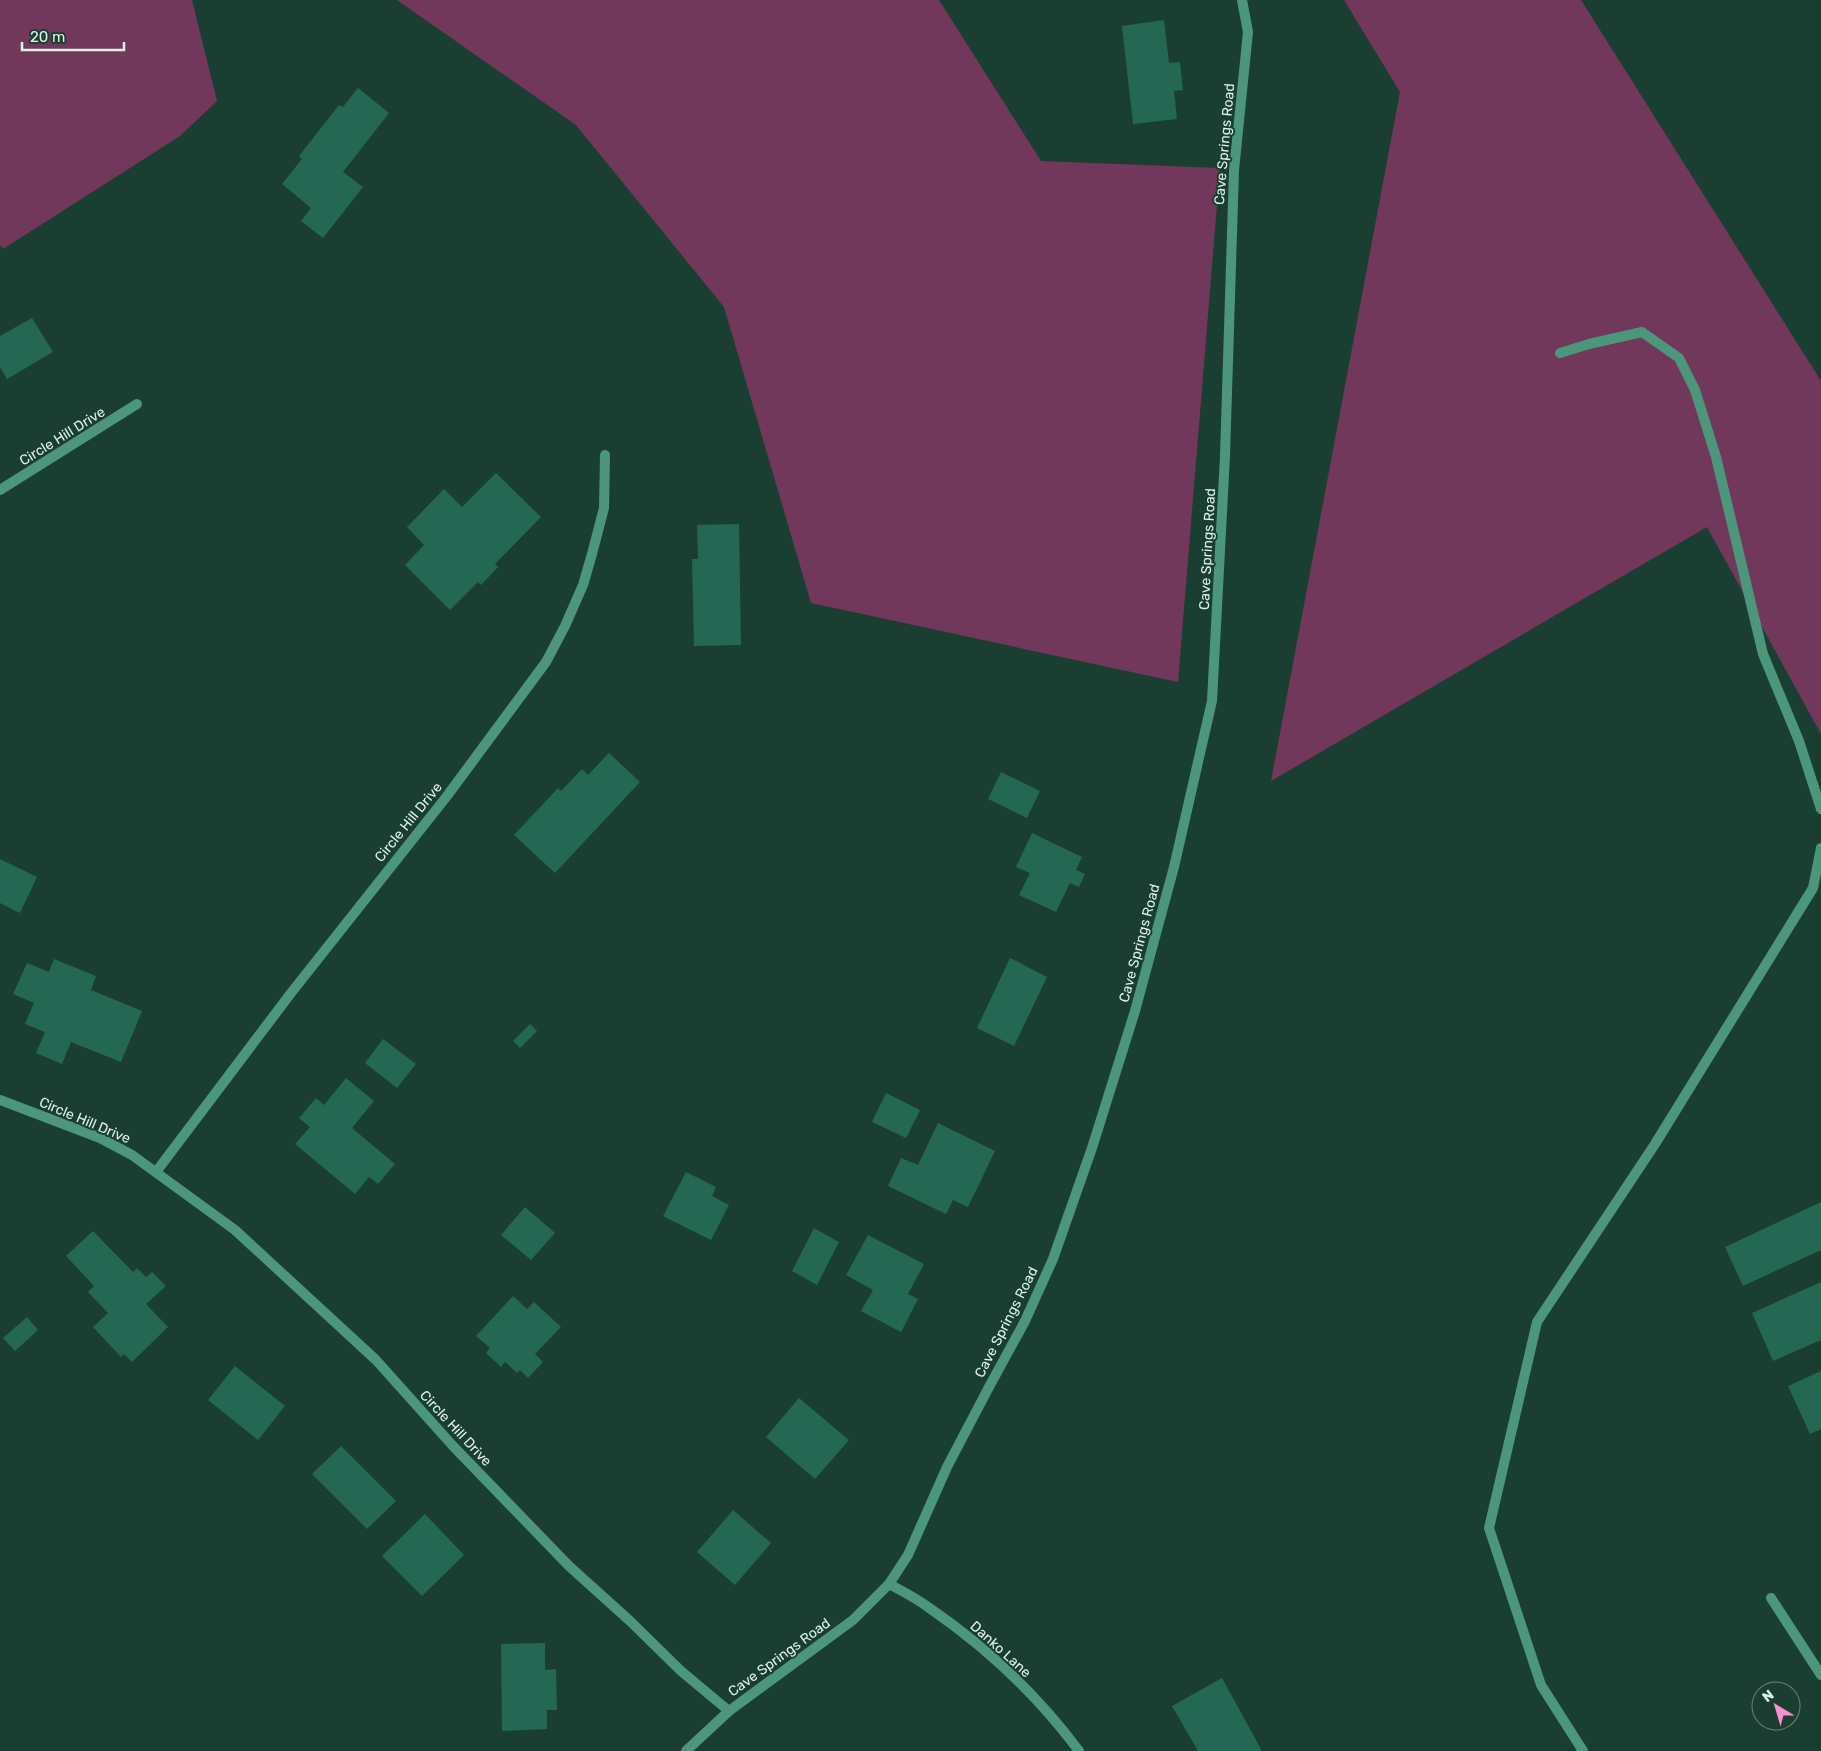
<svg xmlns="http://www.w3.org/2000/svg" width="1821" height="1751" viewBox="0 0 1821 1751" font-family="Rubik,sans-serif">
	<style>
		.green { fill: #71385c }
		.building { fill: #246752 }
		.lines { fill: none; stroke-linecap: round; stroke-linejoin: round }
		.lane { stroke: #4c967c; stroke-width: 10 }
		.street { stroke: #4c967c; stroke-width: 10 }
		.labels { text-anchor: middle; stroke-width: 4; stroke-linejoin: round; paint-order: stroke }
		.street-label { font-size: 14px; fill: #ddf2e9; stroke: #1a3f32 }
	</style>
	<rect width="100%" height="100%" fill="#1a3f32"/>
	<g class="green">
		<path d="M0,0h192l25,101 -37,35 -177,113 -3,-4z"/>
		<path d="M397,0h542l102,161 179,7 -42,514 -367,-79 -87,-296 -148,-182z"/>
		<path d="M1344,0h237l240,381v353l-114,-207 -436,254 129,-689z"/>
	</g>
	<g class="building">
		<path d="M1164,20l5,43 11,-1 3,28 -9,1 3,28 -44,5 -11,-98z"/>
		<path d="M358,88l31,25 -46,59 20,15 -40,51 -22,-17 10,-13 -29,-24 20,-25 -3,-3 40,-51 4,2z"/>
		<path d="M32,318l21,34 -46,27 -7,-12v-31z"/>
		<path d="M496,473l45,44 -46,47 3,3 -17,18 -3,-3 -28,28 -45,-45 19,-20 -17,-18 37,-38 18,18z"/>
		<path d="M739,524l2,121 -47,1 -2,-87h6l-1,-34z"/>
		<path d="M609,753l31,29 -85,91 -41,-38 44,-47 3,3 21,-22 6,6z"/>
		<path d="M1001,772l39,19 -13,27 -39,-19z"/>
		<path d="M1032,833l50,24 -6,13 9,4 -6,13 -9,-4 -14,29 -37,-17 11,-22 -14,-6z"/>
		<path d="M0,859l37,18 -17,36 -20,-10z"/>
		<path d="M1010,958l37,19 -33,69 -37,-18z"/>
		<path d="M54,959l42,17 -5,14 51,21 -21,51 -50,-20 -9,22 -26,-11 9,-21 -20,-8 9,-21 -21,-9 14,-31 22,9z"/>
		<path d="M530,1024l7,7 -17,17 -7,-7z"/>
		<path d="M383,1039l33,25 -19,24 -32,-25z"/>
		<path d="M346,1078l28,23 -22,27 43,36 -17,20 -9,-7 -14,17 -60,-50 15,-17 -11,-9 17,-20 8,7z"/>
		<path d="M886,1093l34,17 -14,28 -34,-16z"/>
		<path d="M938,1123l57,28 -27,56 -15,-7 -7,14 -58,-28 13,-28 17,7z"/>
		<path d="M686,1172l30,15 -4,9 17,9 -18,35 -48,-24z"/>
		<path d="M1821,1202v48l-78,36 -18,-39z"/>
		<path d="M525,1207l30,26 -24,27 -30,-25z"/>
		<path d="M814,1228l25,14 -22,43 -25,-14z"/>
		<path d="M93,1231l40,41 4,-4 9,9 6,-5 14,14 -20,18 22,23 -36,35 -8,-8 -3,3 -28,-30 15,-14 -20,-21 6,-6 -28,-30z"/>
		<path d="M868,1235l56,29 -16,30 10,5 -17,33 -40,-21 12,-21 -27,-15z"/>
		<path d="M1821,1282v58l-48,21 -21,-48z"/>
		<path d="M513,1296l14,13 7,-7 27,25 -26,27 8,8 -15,16 -8,-8 -3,3 -12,-11 -4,5 -15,-14 4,-5 -14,-12z"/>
		<path d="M27,1317l11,13 -23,21 -12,-13z"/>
		<path d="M235,1366l50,40 -27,34 -50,-40z"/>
		<path d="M1821,1371v58l-11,5 -22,-48z"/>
		<path d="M799,1398l50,42 -34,39 -49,-42z"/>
		<path d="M341,1446l55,55 -29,28 -55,-55z"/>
		<path d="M733,1510l38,33 -36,42 -38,-33z"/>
		<path d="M425,1514l39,41 -42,41 -40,-40z"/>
		<path d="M545,1643v27l11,-1 1,41h-10v19l-45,2 -1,-87z"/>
		<path d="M1222,1678l40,73h-64l-26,-45z"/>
	</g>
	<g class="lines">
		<g class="lane">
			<path d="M1560,353l29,-9 53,-12 37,26 16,32 21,67 47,197 36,87 22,68"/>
			<path d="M1771,1598l50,77"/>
			<path d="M1583,1751l-42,-66 -52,-157 48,-206 118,-178 158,-256 8,-40"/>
		</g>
		<g class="street">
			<path d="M0,490l137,-86"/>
			<path d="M0,1100l100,38 32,17 103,75 141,130 77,86 116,120 61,55 51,50 48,40"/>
			<path d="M156,1172l135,-179 156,-197 99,-134 19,-36 18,-41 9,-31 12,-46 1,-53"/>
			<path d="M889,1584c13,7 27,14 39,23 57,39 110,89 151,144"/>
			<path d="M686,1751l43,-40 124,-91 36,-36 19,-29 39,-88 42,-80 36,-66 28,-62 39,-111 43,-137 39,-144 38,-166 13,-245 9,-286 14,-138 -6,-32"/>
		</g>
	</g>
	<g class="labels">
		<g class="street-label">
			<text transform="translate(1224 144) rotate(-85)" y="5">Cave Springs Road</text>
			<text transform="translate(62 436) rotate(-32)" y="5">Circle Hill Drive</text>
			<text transform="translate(1207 549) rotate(-87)" y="5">Cave Springs Road</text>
			<text transform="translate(408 822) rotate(-51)" y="5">Circle Hill Drive</text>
			<text transform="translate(1139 943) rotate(-75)" y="5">Cave Springs Road</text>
			<text transform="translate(85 1120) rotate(23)" y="5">Circle Hill Drive</text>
			<text transform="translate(1006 1322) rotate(-63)" y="5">Cave Springs Road</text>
			<text transform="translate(456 1428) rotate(47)" y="5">Circle Hill Drive</text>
			<text transform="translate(1001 1649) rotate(42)" y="5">Danko Lane</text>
			<text transform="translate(779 1657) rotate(-36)" y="5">Cave Springs Road</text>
		</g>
	</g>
	<g transform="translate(1776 1706) rotate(322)"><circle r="24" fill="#1a3f32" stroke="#68877b"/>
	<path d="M0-4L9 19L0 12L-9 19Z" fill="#f790ce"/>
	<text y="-8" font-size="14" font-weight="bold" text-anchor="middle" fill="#ddf2e9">N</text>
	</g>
	<path d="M22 42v8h102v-8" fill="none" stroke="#ddf2e9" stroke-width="2.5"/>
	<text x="30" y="42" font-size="15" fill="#ddf2e9" stroke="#1a3f32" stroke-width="4" paint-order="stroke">20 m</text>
</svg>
